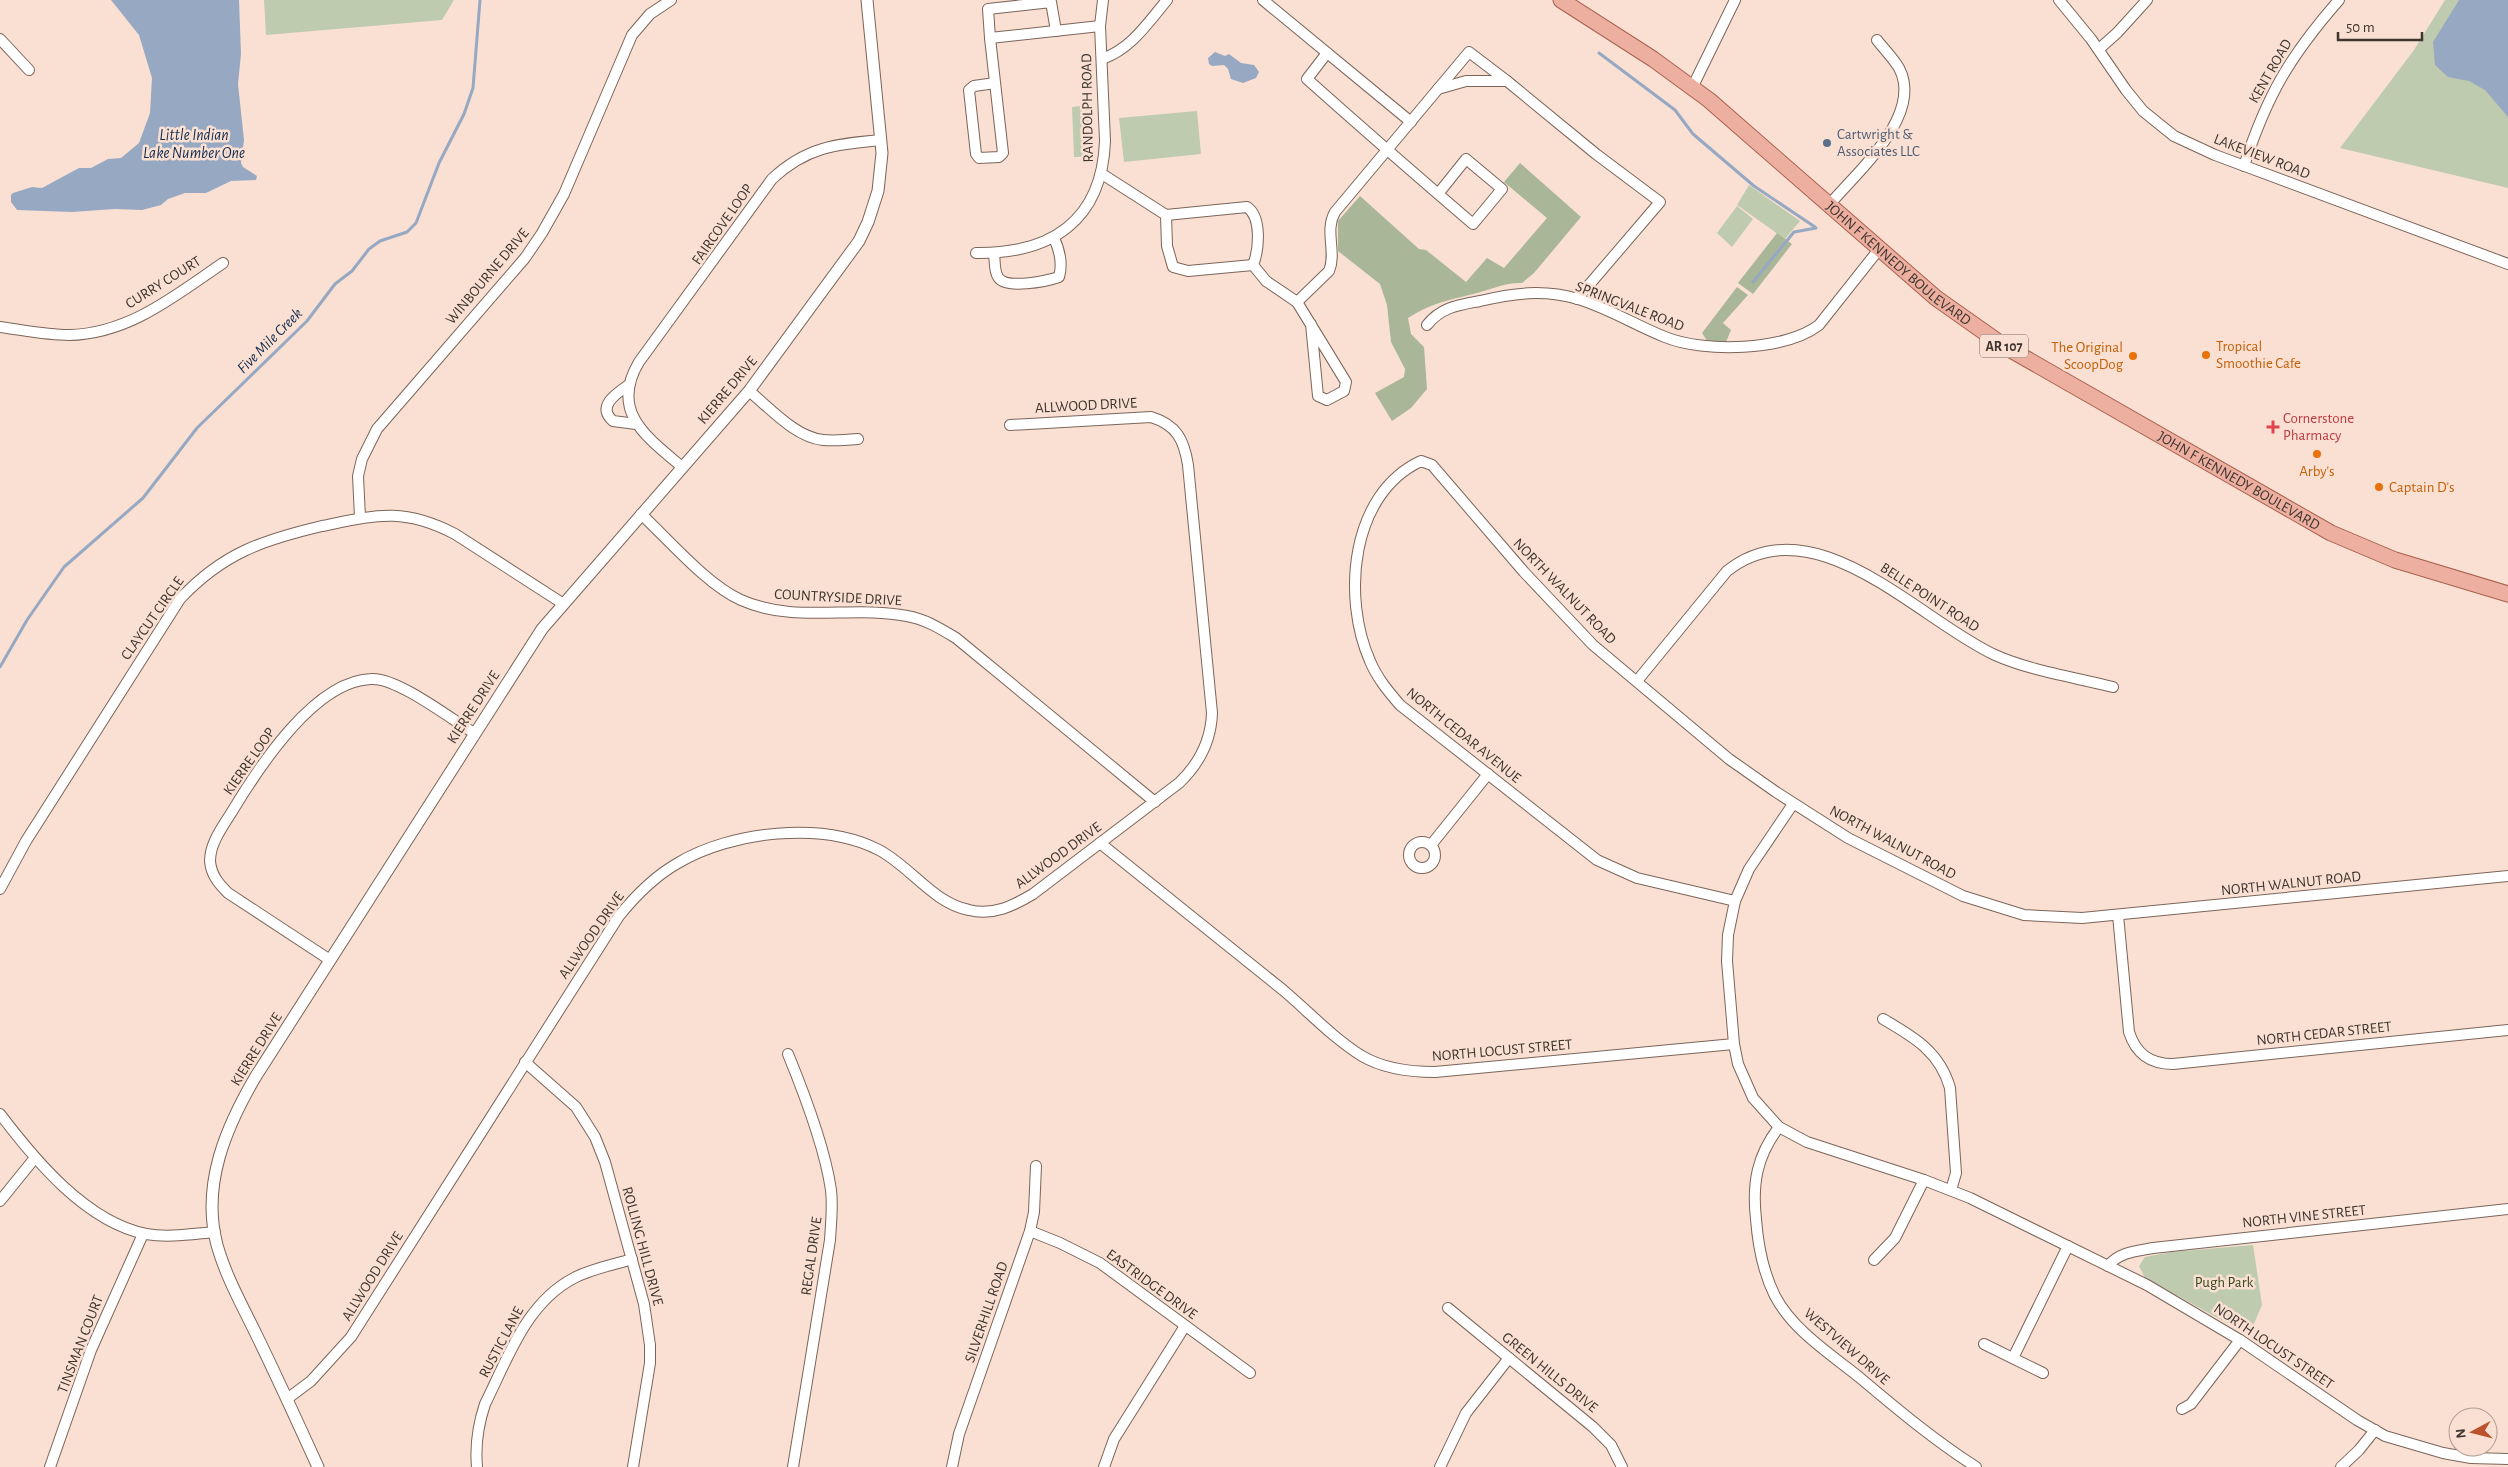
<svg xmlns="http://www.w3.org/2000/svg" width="2508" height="1467" viewBox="0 0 2508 1467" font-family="'Alegreya Sans',sans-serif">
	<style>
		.green { fill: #bfcbae }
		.forest { fill: #a9b698 }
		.water { fill: #96a8c2 }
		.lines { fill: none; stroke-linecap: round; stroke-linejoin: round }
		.stream { stroke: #96a8c2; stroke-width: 3 }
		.minor-casing { stroke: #7b655a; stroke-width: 12 }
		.tertiary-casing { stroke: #7b655a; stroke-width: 13 }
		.primary-casing { stroke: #a86150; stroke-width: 17 }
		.minor { stroke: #fff; stroke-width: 10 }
		.tertiary { stroke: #fff; stroke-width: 11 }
		.primary { stroke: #edafa0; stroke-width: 15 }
		.service-dot { fill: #5c6f8a; stroke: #fae0d3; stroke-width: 2 }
		.food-dot { fill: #e8710a; stroke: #fae0d3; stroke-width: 2 }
		.health-dot { fill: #e0444e; stroke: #fae0d3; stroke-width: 2 }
		.labels { text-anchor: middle; stroke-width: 5; stroke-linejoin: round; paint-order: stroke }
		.shield { fill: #fae0d3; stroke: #766860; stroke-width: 1 }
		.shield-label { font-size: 14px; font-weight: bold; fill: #3e352f }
		.street-label { font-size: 15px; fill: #3e352f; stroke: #fae0d3 }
		.service-label { font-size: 15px; fill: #4e5e75; stroke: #fae0d3; text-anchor: start }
		.food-label { font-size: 15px; fill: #c56008; stroke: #fae0d3; text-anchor: start }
		.health-label { font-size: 15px; fill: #be3a42; stroke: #fae0d3; text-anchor: start }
		.park-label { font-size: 15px; fill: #394a1b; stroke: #fae0d3 }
		.water-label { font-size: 16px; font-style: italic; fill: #122b4f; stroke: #fae0d3 }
	</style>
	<rect width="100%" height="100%" fill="#fae0d3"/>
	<g class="green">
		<path d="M264,0h190l-12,20 -176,15z"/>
		<path d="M2445,0h63v188l-168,-40 74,-98z"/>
		<path d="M1088,105l3,52h-17l-2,-50z"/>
		<path d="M1197,111l4,43 -77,8 -5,-44z"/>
		<path d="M1749,185l51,36 -15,18 -48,-34z"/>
		<path d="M1737,206l16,13 -21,28 -15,-14z"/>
		<path d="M2253,1245l9,60 -13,30 -104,-57 -6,-12 6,-9 26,-5z"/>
	</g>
	<g class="forest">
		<path d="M1520,163l61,54 -47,56 -12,10c-17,-1 -32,7 -49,11 -24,6 -44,10 -65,24l3,16 13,13 3,42 -16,19 -19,13 -17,-28 29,-16 1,-8 -14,-27 -4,-37 -7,-21 -42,-33v-30l22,-25 59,53 7,1 40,32 21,-24 17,10 43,-50 -43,-36z"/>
		<path d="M1777,233l15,11 -39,50 -15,-11z"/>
		<path d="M1737,287l11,8 -25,28 8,7 -5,12h-18l-6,-9z"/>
	</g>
	<g class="water">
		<path d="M111,0h128l2,54 -3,30 6,56 -3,23 2,4 14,9 -1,4 -25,1 -25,12h-21l-17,6 -7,6 -19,5 -27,-1 -43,3 -55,-2 -6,-8v-7l2,-2 19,-6 10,1 37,-20h12l17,-9 13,-1 18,-15 11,-30 2,-35 -13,-43z"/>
		<path d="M2459,0h49v117l-23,-27 -16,-9 -21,-4 -13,-12 -2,-23z"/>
		<path d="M1215,52l10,4 4,-2 12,9 13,2 5,7 -3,6 -13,5 -12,-4 -3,-10 -4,-4 -12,1 -3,-2 -1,-6z"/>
	</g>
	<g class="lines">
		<g class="stream">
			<path d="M1599,53l76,57 18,24 61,52 61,41"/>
			<path d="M1753,282l41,-50 22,-4"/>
			<path d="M0,667l27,-47 37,-53 79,-69 54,-70 110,-107 28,-37 17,-13 17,-22 11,-8 27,-9 9,-9 23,-60 25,-49 9,-26 7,-88"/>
		</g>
		<defs>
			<g id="minor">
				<path d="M1263,0l148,122"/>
				<path d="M2059,0l32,39 35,51 17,21 31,25 41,19 293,109"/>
				<path d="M990,38l-2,-29 63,-7 5,29"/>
				<path d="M0,39l29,31"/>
				<path d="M2099,49l18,-16 30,-33"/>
				<path d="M1327,53l-20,26c55,49 110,97 166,145l29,-35 -36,-30 -28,35"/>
				<path d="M1102,59c29,-10 45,-35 65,-59"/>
				<path d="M995,83l-21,3 -5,4 7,64 3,4 20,-1 4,-4 -13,-115 110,-12"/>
				<path d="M1692,88l43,-88"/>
				<path d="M1438,89l31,-37 38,29"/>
				<path d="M2244,166c23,-71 46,-110 95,-166"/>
				<path d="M1102,174l64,41 81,-8c15,10 12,43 6,58l13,16 31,21 32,-31c8,-19 -5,-40 6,-59l103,-123 28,-8h41l89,73 64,48 -83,97"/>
				<path d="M1830,204c27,-32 94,-89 69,-136 -6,-10 -15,-19 -22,-28"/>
				<path d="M1166,215l1,31 6,21 15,4 65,-6"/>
				<path d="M976,253c75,1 126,-32 129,-112l-5,-115 3,-26"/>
				<path d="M994,253c1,8 0,18 4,24 7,13 49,4 61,0 4,-14 1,-26 -5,-39"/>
				<path d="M1297,302l49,80 -2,9 -17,9 -9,-4 -7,-72"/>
				<path d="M1427,325c14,-18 32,-20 53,-24 33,-8 64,-12 98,-2 30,9 57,26 87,38 39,16 120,14 154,-12l61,-77"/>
				<path d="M0,327c23,3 46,8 69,8 60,-1 107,-40 154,-72"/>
				<path d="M630,384c-13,9 -34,22 -17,37l23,3"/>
				<path d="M749,391c21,17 46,46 74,49 11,1 24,0 35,-1"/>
				<path d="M682,467c-34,-29 -73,-55 -43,-105l133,-183c34,-32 64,-35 109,-39"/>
				<path d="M641,514c28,26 66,71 100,86 54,24 111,5 166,16 18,3 34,13 49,22l199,164"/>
				<path d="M360,517l-2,-41 4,-17 15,-30 148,-171 17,-25 22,-39 68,-159 18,-21 21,-14"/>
				<path d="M1637,681l90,-110c87,-69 192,49 268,84 36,16 79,22 118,32"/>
				<path d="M1793,804l-44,65 -14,32 -7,34 -1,26 7,83 4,20 15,34 26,29 28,15 117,38 46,18 177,87 93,55 117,80 28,16 58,17 28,5 37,1"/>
				<circle cx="1422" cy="855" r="13"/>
				<path d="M1100,843c61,49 122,98 183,147 26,22 50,48 79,66 22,13 47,16 73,16l299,-28"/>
				<path d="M1431,845l57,-71"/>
				<path d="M0,889l26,-48 154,-242c43,-46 83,-59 142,-73 54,-11 81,-19 133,8l107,69"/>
				<path d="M1735,901l-98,-23 -40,-18 -197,-155c-12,-14 -23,-27 -30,-44 -28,-63 -20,-167 51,-200l11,4 92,107 69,73 136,114 47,33 72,46 115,58 61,19 58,3 426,-42"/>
				<path d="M2118,915l11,117c7,22 21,32 44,32l335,-34"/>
				<path d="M330,960l-102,-67c-9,-9 -17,-18 -18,-32 0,-19 14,-36 23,-51 26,-43 82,-130 139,-131 26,-1 79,40 102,54"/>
				<path d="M1883,1019c31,18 57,33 67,69l6,85 -5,17"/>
				<path d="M788,1054c16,39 37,94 43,136 2,16 0,33 -1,50l-37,227"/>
				<path d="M525,1062l51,45 19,30 10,25 39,142 6,41v18l-17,104"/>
				<path d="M0,1114c35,46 86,108 146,120 22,4 46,0 69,-2"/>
				<path d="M1779,1127c-22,29 -27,56 -23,92 2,27 7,53 19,77 18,34 54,57 84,81 38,32 75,63 117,90"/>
				<path d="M0,1201l34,-42"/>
				<path d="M1030,1231l30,12 40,20 150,110"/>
				<path d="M1874,1260l21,-22 29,-58"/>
				<path d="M2108,1266c11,-14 28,-15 45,-18l355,-39"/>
				<path d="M1448,1308l145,119 18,18 11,22"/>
				<path d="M1984,1344l59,29"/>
				<path d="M2013,1358l55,-112"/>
				<path d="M287,1399l24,-18 40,-44 268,-421c17,-21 36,-40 59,-53 53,-32 145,-42 201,-13 32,17 54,53 90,60 24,6 44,-4 64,-16l146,-111c20,-19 32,-42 33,-70l-24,-248c-4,-25 -11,-40 -37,-48l-141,8"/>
				<path d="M2182,1409l9,-5 49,-64"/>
				<path d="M50,1467l41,-117 52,-116"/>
				<path d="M477,1467c-2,-22 1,-42 8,-63 23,-46 41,-101 89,-126 17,-9 39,-13 58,-19"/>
				<path d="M952,1467l7,-33 71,-203 4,-19 2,-46"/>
				<path d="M1104,1467l10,-28 71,-113"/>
				<path d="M1440,1467l26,-54 43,-55"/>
				<path d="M2341,1467l18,-17 16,-20"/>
			</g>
			<path id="tertiary" d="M318,1467c-20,-44 -40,-88 -61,-131 -14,-29 -31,-59 -40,-91 -16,-60 9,-118 39,-169l286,-447 207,-238 110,-150 9,-19 10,-31 4,-38 -15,-153"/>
			<g id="primary">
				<path id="s1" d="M1561,0l92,59 56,41 227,198 68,48 327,187 64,27 113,34"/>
			</g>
		</defs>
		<use href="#minor" class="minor-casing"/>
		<use href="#tertiary" class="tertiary-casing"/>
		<use href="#primary" class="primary-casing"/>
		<use href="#minor" class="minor"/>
		<use href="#tertiary" class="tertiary"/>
		<use href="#primary" class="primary"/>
	</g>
	<circle class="service-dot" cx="1827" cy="143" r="5"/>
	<g class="food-dot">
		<circle cx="2206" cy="355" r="5"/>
		<circle cx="2133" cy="356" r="5"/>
		<circle cx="2317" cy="454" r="5"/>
		<circle cx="2379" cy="487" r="5"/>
	</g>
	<path class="health-dot" d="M2270.5 419.5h5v5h5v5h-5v5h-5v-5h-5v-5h5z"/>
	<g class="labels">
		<rect class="shield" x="1980" y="334.5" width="48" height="23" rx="4"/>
		<g class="shield-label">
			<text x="2004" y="351">AR 107</text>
		</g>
		<g class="street-label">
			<text transform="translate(2270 71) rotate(-60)" y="5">KENT ROAD</text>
			<text transform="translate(1087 108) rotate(-91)" y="5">RANDOLPH ROAD</text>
			<text transform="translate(2262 156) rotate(21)" y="5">LAKEVIEW ROAD</text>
			<text transform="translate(722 224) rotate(-55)" y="5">FAIRCOVE LOOP</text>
			<text dy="5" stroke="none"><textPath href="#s1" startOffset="429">JOHN F KENNEDY BOULEVARD</textPath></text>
			<text transform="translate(487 276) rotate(-50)" y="5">WINBOURNE DRIVE</text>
			<text transform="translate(163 282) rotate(-32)" y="5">CURRY COURT</text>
			<text transform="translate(1630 306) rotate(21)" y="5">SPRINGVALE ROAD</text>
			<text transform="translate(727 390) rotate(-50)" y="5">KIERRE DRIVE</text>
			<text transform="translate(1086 405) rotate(-3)" y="5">ALLWOOD DRIVE</text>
			<text dy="5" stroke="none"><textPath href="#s1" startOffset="834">JOHN F KENNEDY BOULEVARD</textPath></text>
			<text transform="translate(1565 591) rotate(46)" y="5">NORTH WALNUT ROAD</text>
			<text transform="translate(838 597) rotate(3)" y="5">COUNTRYSIDE DRIVE</text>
			<text transform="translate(1930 597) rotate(33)" y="5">BELLE POINT ROAD</text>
			<text transform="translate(152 618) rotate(-55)" y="5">CLAYCUT CIRCLE</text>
			<text transform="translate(473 707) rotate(-57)" y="5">KIERRE DRIVE</text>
			<text transform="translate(1464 735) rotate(39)" y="5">NORTH CEDAR AVENUE</text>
			<text transform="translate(249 761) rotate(-55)" y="5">KIERRE LOOP</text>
			<text transform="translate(1893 842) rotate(28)" y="5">NORTH WALNUT ROAD</text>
			<text transform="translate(1058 855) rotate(-36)" y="5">ALLWOOD DRIVE</text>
			<text transform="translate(2291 883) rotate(-6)" y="5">NORTH WALNUT ROAD</text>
			<text transform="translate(591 935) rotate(-55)" y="5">ALLWOOD DRIVE</text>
			<text transform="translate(2324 1033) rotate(-6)" y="5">NORTH CEDAR STREET</text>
			<text transform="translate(256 1049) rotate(-58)" y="5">KIERRE DRIVE</text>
			<text transform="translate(1502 1050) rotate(-5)" y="5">NORTH LOCUST STREET</text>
			<text transform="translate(2304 1216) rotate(-6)" y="5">NORTH VINE STREET</text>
			<text transform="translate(643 1246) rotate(75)" y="5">ROLLING HILL DRIVE</text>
			<text transform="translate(811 1256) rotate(-82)" y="5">REGAL DRIVE</text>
			<text transform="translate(372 1276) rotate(-58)" y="5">ALLWOOD DRIVE</text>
			<text transform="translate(1152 1284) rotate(36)" y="5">EASTRIDGE DRIVE</text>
			<text transform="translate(986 1312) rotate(-71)" y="5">SILVERHILL ROAD</text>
			<text transform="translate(501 1342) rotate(-62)" y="5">RUSTIC LANE</text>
			<text transform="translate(80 1344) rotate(-69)" y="5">TINSMAN COURT</text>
			<text transform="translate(1847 1346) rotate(41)" y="5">WESTVIEW DRIVE</text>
			<text transform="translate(2274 1346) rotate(34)" y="5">NORTH LOCUST STREET</text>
			<text transform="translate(1550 1372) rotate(39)" y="5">GREEN HILLS DRIVE</text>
		</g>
		<g class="service-label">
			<text x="1837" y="139">Cartwright &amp;<tspan x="1837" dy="17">Associates LLC</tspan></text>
		</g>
		<g class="food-label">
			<text x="2216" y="351">Tropical<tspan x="2216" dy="17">Smoothie Cafe</tspan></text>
			<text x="2123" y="352" text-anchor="end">The Original<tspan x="2123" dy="17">ScoopDog</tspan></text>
			<text x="2317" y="476" text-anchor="middle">Arby's</text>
			<text x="2389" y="492">Captain D's</text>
		</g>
		<g class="health-label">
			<text x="2283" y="423">Cornerstone<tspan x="2283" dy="17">Pharmacy</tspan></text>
		</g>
		<g class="park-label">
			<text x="2224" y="1287">Pugh Park</text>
		</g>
		<g class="water-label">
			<text x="194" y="140">Little Indian<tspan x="194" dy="18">Lake Number One</tspan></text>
			<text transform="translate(269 340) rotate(-45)" y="6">Five Mile Creek</text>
		</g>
	</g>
	<g transform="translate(2473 1432) rotate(263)"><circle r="24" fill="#fae0d3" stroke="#af9c91"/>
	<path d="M0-4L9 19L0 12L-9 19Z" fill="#bb532c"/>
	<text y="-8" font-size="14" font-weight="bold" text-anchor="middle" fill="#3e352f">N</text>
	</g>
	<path d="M2338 32v8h84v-8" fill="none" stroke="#3e352f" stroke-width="2.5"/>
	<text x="2346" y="32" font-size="15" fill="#3e352f" stroke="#fae0d3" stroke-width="4" paint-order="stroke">50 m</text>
</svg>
